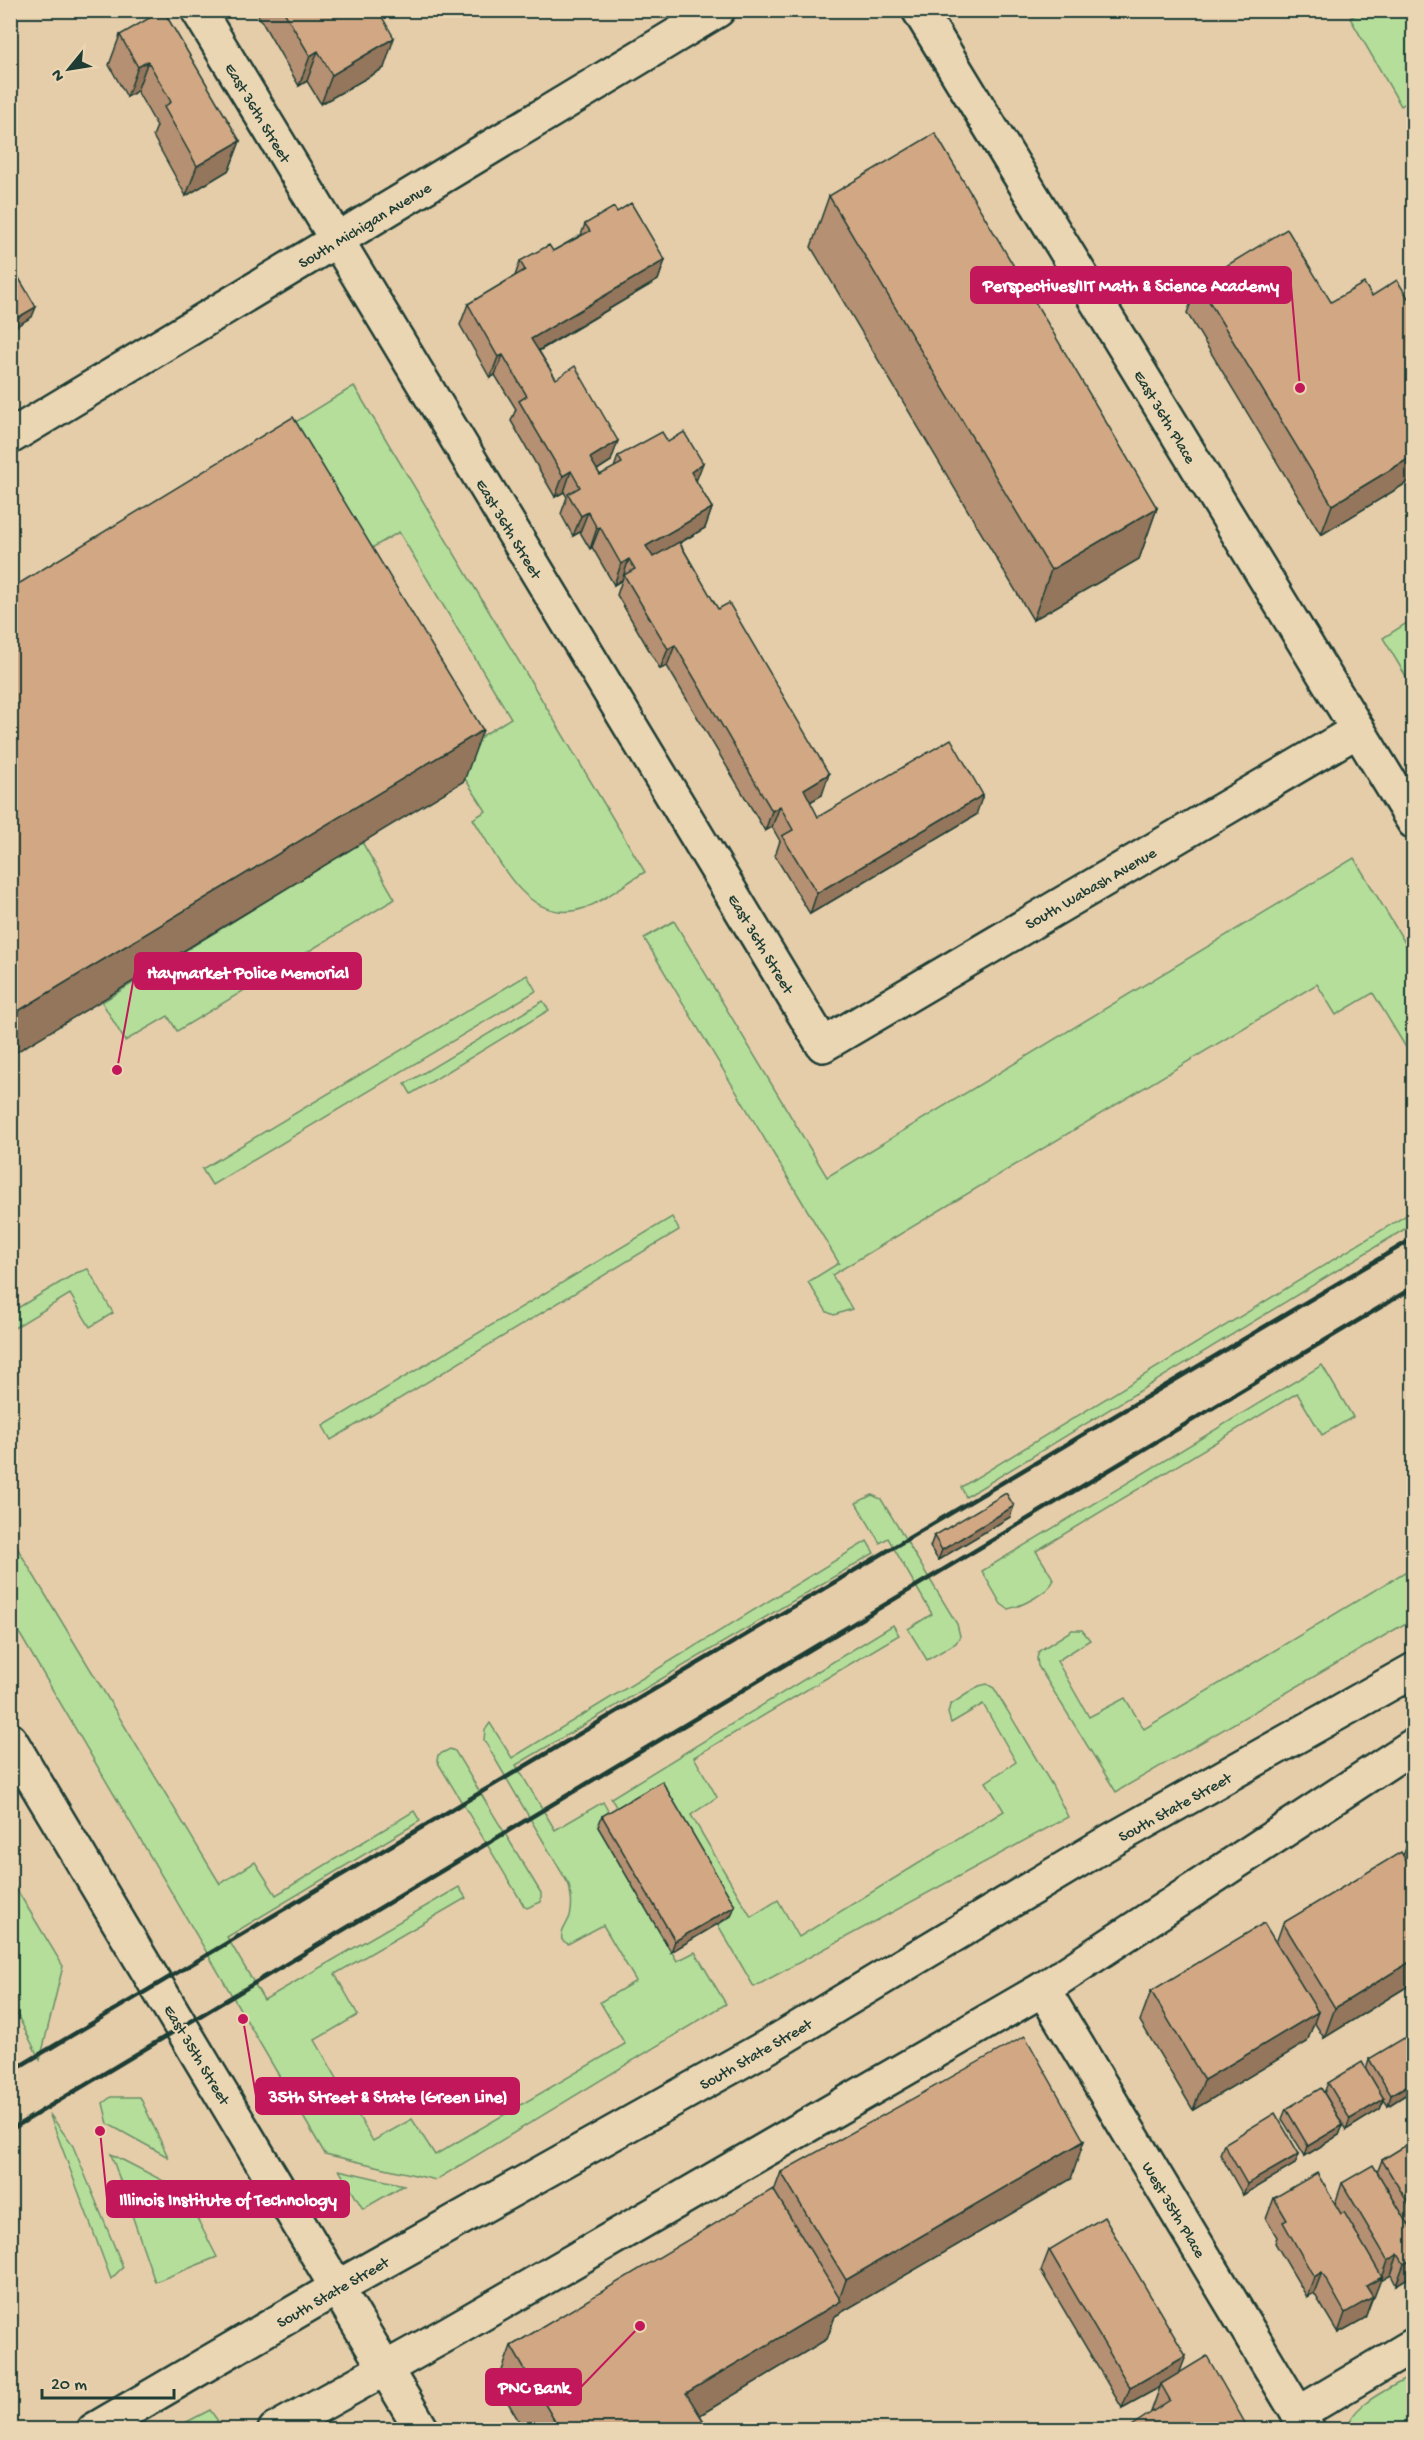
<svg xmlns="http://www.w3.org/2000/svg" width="1424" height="2440" viewBox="0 0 1424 2440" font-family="'Gochi Hand',sans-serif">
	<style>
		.green { fill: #b5de9a; stroke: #6a8e67; stroke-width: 1.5 }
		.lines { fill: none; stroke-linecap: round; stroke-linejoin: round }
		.minor-casing { stroke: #1f3d34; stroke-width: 38 }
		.tertiary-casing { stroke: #1f3d34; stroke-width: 38 }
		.secondary-casing { stroke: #1f3d34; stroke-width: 38 }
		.minor { stroke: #ebd6b4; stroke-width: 33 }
		.tertiary { stroke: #ebd6b4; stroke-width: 33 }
		.secondary { stroke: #ebd6b4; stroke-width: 33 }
		.rail { stroke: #1f3d34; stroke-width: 4.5 }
		.wall { fill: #b59072; stroke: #1f3d34; stroke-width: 1.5 }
		.shaded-wall { fill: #93765c; stroke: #1f3d34; stroke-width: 1.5 }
		.building { fill: #d2a884; stroke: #1f3d34; stroke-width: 1.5 }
		.labels { text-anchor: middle; stroke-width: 4.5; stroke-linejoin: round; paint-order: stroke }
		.street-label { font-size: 16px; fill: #1f3d34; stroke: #ebd6b4 }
		.leader { fill: none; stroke: #c2185b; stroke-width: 2 }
		.callout-dot { fill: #c2185b; stroke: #ebd6b4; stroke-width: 2 }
		.callout { fill: #c2185b; stroke: #c2185b; stroke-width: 2 }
		.callout-label { font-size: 18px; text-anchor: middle; font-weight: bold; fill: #fff }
	</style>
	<rect width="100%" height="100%" fill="#e6cdaa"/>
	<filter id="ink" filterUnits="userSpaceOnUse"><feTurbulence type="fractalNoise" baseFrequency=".0167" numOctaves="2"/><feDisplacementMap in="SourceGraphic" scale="12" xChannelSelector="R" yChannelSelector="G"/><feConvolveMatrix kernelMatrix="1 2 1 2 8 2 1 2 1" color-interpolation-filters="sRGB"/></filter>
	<g filter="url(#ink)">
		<g class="green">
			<path d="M1362,11h51v88l-12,7 -51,-88z"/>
			<path d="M354,386l291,486c-18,10 -41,29 -60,36 -59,20 -86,-50 -112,-89l13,-8 -36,-55 61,-38 -112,-186 -63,37 -325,28z"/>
			<path d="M1413,619v69l-30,-50z"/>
			<path d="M362,842l33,57 -218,132 -9,-15 -43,25 -23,-39z"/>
			<path d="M1354,858l59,98v103l-40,-66 -37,22 -19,-31 -485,291 20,34 -18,6 -7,-3 -19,-30 31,-19 -195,-325 30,-17 153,256z"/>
			<path d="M527,975l9,16 -324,194 -10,-16z"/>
			<path d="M543,1001l6,9 -138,84 -6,-10z"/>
			<path d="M1413,1211v13l-447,273 -5,-10z"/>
			<path d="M672,1217l7,13 -348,210 -8,-14z"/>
			<path d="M88,1269l25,44 -23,14 -20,-33 -59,36v-18l65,-39z"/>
			<path d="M1322,1365l31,52 -31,18 -25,-42 -261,158 18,29c-6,13 -32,26 -46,29l-7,-5 -19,-33z"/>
			<path d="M872,1495l9,4 76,125 3,12 -4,7 -29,17 -19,-31 24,-15 -44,-76 -8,5 -24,-40z"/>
			<path d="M10,1536l210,348 35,-22 21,33 138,-84 6,10 -193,116 37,63 195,-113 7,11 -131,76 23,41 -43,25 58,101 39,-22 23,36 190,-111 -25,-42 36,-21 -33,-56 -35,19 -6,-4c-2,-9 5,-15 8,-24 3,-11 1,-20 -1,-31l-85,-145 1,-10 5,-7 22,35 355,-217 7,12 -358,212 39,65 48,-28 9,16 -14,9 79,134 18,-9 31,52 -290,176 -111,-26 -314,-535z"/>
			<path d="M1413,1567v52l-297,173 -78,-126 -1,-8 2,-7 33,-21h10l8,10 -33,21 32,56 36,-19 19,31z"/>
			<path d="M893,1625l6,10 -205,122 23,40 -26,18 60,102 27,-17 21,37 205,-126 -18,-29 30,-20 -33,-58 -32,19 -3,-10 2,-8 29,-19 8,-2 7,4 58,97 16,32 -314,170 -36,-62 13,-9 -111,-102 -9,-16z"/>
			<path d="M450,1749l5,2 86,142v9l-14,6 -3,-2 -87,-145 1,-6z"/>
			<path d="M11,1880l52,86 -23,94 -29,-58z"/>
			<path d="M111,2097h29l28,60 -60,-33 -5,-21z"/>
			<path d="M49,2113l24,33 50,121 -12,12z"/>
			<path d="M111,2154l72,37 34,66 -62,25z"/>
			<path d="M339,2170l65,15 -41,24z"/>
			<path d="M1413,2375v54h-64c-2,-23 46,-43 64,-54z"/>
			<path d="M210,2410l8,11 -15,8h-30z"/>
		</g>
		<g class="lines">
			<defs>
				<g id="minor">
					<path d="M198,10l625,1035 535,-315"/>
					<path d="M919,10l495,812"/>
					<path d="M1043,1989l265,441"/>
					<path d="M1298,2414l116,-69"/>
				</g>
				<path id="tertiary" d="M10,437l708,-427"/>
				<g id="secondary">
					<path d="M10,1740l412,690"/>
					<path d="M94,2430l244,-143 434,-243 340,-204 302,-170"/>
					<path d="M275,2430l174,-97 594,-344 371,-244"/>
				</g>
			</defs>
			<use href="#minor" class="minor-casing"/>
			<use href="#tertiary" class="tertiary-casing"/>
			<use href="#secondary" class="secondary-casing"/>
			<use href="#minor" class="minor"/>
			<use href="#tertiary" class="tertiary"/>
			<use href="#secondary" class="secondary"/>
			<g class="rail">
				<path d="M10,2072l1404,-834"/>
				<path d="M10,2130l1404,-843"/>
			</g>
		</g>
		<g class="wall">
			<path d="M255,10h123l6,58 -63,36 -14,-23 -8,5z"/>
			<path d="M120,35l120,106 -11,29 -43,26 -33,-60 4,-10 -20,-35 -10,6 -18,-32z"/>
			<path d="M829,196l328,312 -18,51 -106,61 -222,-373z"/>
			<path d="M617,212l48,48 -7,20 -119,71 17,28 55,82 -14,9 3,5 14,-7 4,-12 50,-14 28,39 16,27 -7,20 -25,15 142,252 -12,7 8,15 158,-2 -166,99 -35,-58 5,-15 -8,-14 -7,4 -98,-165 -7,3 -43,-74 5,-15 -8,5 -22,-38 -2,2 -10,-17 -7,4 -12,-22 6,-17 -3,-5 -9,5 -44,-76 5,-12 -21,-34 -5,3 -30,-53 8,-21 47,-28 5,-15 33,-10 28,-16 4,-11z"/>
			<path d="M1198,283l133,19 41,-6 36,2 5,-3v184l-92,56 -134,-222z"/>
			<path d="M1010,1517l-72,43 -8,-13 4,-11z"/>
			<path d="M602,1816l129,100 -60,36 -73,-125z"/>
			<path d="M1413,1840v143l-89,55 -10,-16 -7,20 -114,68 -53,-89 11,-30 125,-48 7,-20 120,-67 5,-13z"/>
			<path d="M1413,2032v22l-6,-10 4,-11z"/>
			<path d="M1413,2054v36l-25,16 -4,-6 -4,9 -34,21 -22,-37 4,-10 38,-14 3,-10z"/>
			<path d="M1286,2109l57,16 -4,10 -34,21 -23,-37z"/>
			<path d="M1413,2141v134l-17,10 -5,-10 -11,5 -6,17 -2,2 -7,19 -27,15 -24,-40 -7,4 -32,-54 2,-6 -11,-18 8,-21 61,6 7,-21 35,-10 5,-13z"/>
			<path d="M1224,2144l75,10 -4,10 -52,31 -23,-41z"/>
			<path d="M781,2172l290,7 -236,137 -8,23 -127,76 9,15h-185l-27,-46 14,-38 263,-155z"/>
			<path d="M1049,2250l131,123 69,57 -98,-18 9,-25 -38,21 -81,-137z"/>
		</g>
		<g class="shaded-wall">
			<path d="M394,38l-10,30 -63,36 11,-29z"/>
			<path d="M318,51l-11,30 -8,5 11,-30z"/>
			<path d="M148,61l-11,30 -10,6 11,-30z"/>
			<path d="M240,141l-11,29 -43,26 11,-30z"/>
			<path d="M665,260l-7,20 -134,79 7,-20z"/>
			<path d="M36,307l-4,10 -22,13v-8z"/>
			<path d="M503,355l-8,20 -5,3 8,-21z"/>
			<path d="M618,441l-7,20 -28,18 7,-21z"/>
			<path d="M1413,456v23l-92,56 11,-30z"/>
			<path d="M703,463l-8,21 -4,-12z"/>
			<path d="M571,471l-7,21 -9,5 8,-21z"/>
			<path d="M712,508l-7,20 -66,38 7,-20z"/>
			<path d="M1157,508l-18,51 -106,61 18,-50z"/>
			<path d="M588,512l-8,20 -7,4 8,-20z"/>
			<path d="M600,527l-8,20 -2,2 7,-21z"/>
			<path d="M629,559l-7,21 -8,5 7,-21z"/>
			<path d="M675,645l-8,21 -7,3 8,-20z"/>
			<path d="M483,730l-19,51 -454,275v-40z"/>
			<path d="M829,774l-7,21 -26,15 8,-21z"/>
			<path d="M983,795l-7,20 -166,99 7,-21z"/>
			<path d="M780,806l-8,21 -7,4 7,-20z"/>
			<path d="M1014,1506l-4,11 -72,43 4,-10z"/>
			<path d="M735,1906l-4,10 -60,36 4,-11z"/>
			<path d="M1413,1960v23l-89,55 11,-30z"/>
			<path d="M1318,2012l-11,30 -114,68 11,-30z"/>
			<path d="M1413,2082v8l-25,16 3,-11z"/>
			<path d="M1384,2099l-4,10 -34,21 4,-11z"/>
			<path d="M1343,2125l-4,10 -34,21 3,-10z"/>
			<path d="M1084,2141l-13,38 -236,137 -8,23 -152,91 11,-37 152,-90 8,-23z"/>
			<path d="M1299,2154l-4,10 -52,31 4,-11z"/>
			<path d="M1398,2254l-7,21 -10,6 7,-20z"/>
			<path d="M1413,2259v16l-17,10 8,-21z"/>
			<path d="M1322,2272l-8,21 -7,4 7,-20z"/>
			<path d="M1382,2277l-8,20 -2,2 -7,19 -27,15 7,-20 21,-27z"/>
			<path d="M1186,2356l-8,21 -17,7 -1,3 -38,21 8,-20z"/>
		</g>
		<g class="building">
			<path d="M163,10l77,131 -43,25 -33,-59 7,-5 -23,-41 -10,6 -18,-32z"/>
			<path d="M283,10h95l16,28 -62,37 -14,-24 -8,5z"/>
			<path d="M935,133l222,375 -106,62 -222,-374z"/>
			<path d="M631,203l34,57 -134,79 25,40 19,-13 43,75 -28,17 10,17 22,-12 -4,-7 44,-24 6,10 16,-10 19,31 -12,9 21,36 -66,38 7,11 26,-15 39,67 11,-6 100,171 -25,15 14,28 133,-78 32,56 -166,98 -35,-57 11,-6 -13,-24 -8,5 -97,-166 -7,4 -44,-74 11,-6 -6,-10 -8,5 -21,-37 -3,1 -9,-16 -7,4 -13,-22 12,-7 -9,-16 -8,5 -44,-75 8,-5 -24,-41 -5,2 -30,-53 57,-34 -5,-9 29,-16 4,6 37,-20 -5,-7 29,-17 3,5z"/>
			<path d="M1287,229l44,73 33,-19 8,13 25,-16 11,18 5,-3v161l-81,49 -134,-222z"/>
			<path d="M10,263l26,44 -26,15z"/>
			<path d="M293,417l190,313 -473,286v-427z"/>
			<path d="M1006,1493l8,13 -72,44 -8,-14z"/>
			<path d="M662,1781l73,125 -60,35 -73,-125z"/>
			<path d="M1413,1840v12l-5,-9z"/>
			<path d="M1401,1852l12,20v88l-78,48 -52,-85z"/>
			<path d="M1264,1923l54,89 -114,68 -53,-89z"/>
			<path d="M1025,2036l59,105 -238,139 -65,-108z"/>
			<path d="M1404,2038l9,16v28l-22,13 -22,-36z"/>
			<path d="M1362,2062l22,37 -34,20 -22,-36z"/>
			<path d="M1321,2088l22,37 -35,21 -22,-37z"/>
			<path d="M1275,2113l24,41 -52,30 -23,-40z"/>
			<path d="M1413,2141v70l-31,-51z"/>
			<path d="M1373,2165l40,67v27l-9,5 -6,-10 -10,7 -46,-78z"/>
			<path d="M1317,2173l24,41 3,-2 38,65 -16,9 7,11 -28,16 -23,-41 -8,5 -31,-55 4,-2 -13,-22z"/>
			<path d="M773,2189l68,112 -155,92 23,37h-149l-49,-84z"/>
			<path d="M1104,2217l82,139 -56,32 -81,-138z"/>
			<path d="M1207,2356l42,74h-124l45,-30 -9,-16z"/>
		</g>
	</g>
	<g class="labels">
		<g class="street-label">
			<text transform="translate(259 112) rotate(59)" y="6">East 36th Street</text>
			<text transform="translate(364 224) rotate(-31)" y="6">South Michigan Avenue</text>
			<text transform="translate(1166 416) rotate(59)" y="6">East 36th Place</text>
			<text transform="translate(510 528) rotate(59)" y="6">East 36th Street</text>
			<text transform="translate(1090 887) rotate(-30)" y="6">South Wabash Avenue</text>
			<text transform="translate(762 943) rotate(59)" y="6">East 36th Street</text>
			<text transform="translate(1174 1806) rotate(-29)" y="6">South State Street</text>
			<text transform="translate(755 2053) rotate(-30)" y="6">South State Street</text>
			<text transform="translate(198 2054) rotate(59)" y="6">East 35th Street</text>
			<text transform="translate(1175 2209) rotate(59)" y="6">West 35th Place</text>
			<text transform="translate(332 2291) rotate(-30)" y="6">South State Street</text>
		</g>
	</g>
	<path class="leader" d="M1300 388L1291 285M117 1070L135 971M243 2019L256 2096M100 2131L107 2199M640 2326L581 2387"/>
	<g class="callout-dot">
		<circle cx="1300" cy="388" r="6"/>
		<circle cx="117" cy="1070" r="6"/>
		<circle cx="243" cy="2019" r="6"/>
		<circle cx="100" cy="2131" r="6"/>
		<circle cx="640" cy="2326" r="6"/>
	</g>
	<g class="callout">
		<rect x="971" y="267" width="320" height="36" rx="6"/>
		<rect x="135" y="953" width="226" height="36" rx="6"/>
		<rect x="256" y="2078" width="263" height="36" rx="6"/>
		<rect x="107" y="2181" width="242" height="36" rx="6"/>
		<rect x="486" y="2369" width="95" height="36" rx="6"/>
	</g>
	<g class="callout-label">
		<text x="1131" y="291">Perspectives/IIT Math &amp; Science Academy</text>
		<text x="248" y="978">Haymarket Police Memorial</text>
		<text x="388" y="2102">35th Street &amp; State (Green Line)</text>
		<text x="228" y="2205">Illinois Institute of Technology</text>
		<text x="534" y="2393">PNC Bank</text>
	</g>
	<rect width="1424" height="2440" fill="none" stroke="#ebd6b4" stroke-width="36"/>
	<rect x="18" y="18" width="1388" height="2404" fill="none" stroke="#1f3d34" stroke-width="2" filter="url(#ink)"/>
	<g transform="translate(69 69) rotate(240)" stroke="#ebd6b4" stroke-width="4.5" paint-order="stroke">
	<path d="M0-4.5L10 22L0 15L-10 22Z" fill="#1f3d34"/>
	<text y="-9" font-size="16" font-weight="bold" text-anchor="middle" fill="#1f3d34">N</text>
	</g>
	<path d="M42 2389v9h132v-9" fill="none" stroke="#1f3d34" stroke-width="3"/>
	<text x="51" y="2389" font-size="18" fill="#1f3d34" stroke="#ebd6b4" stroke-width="4.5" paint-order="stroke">20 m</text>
</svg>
